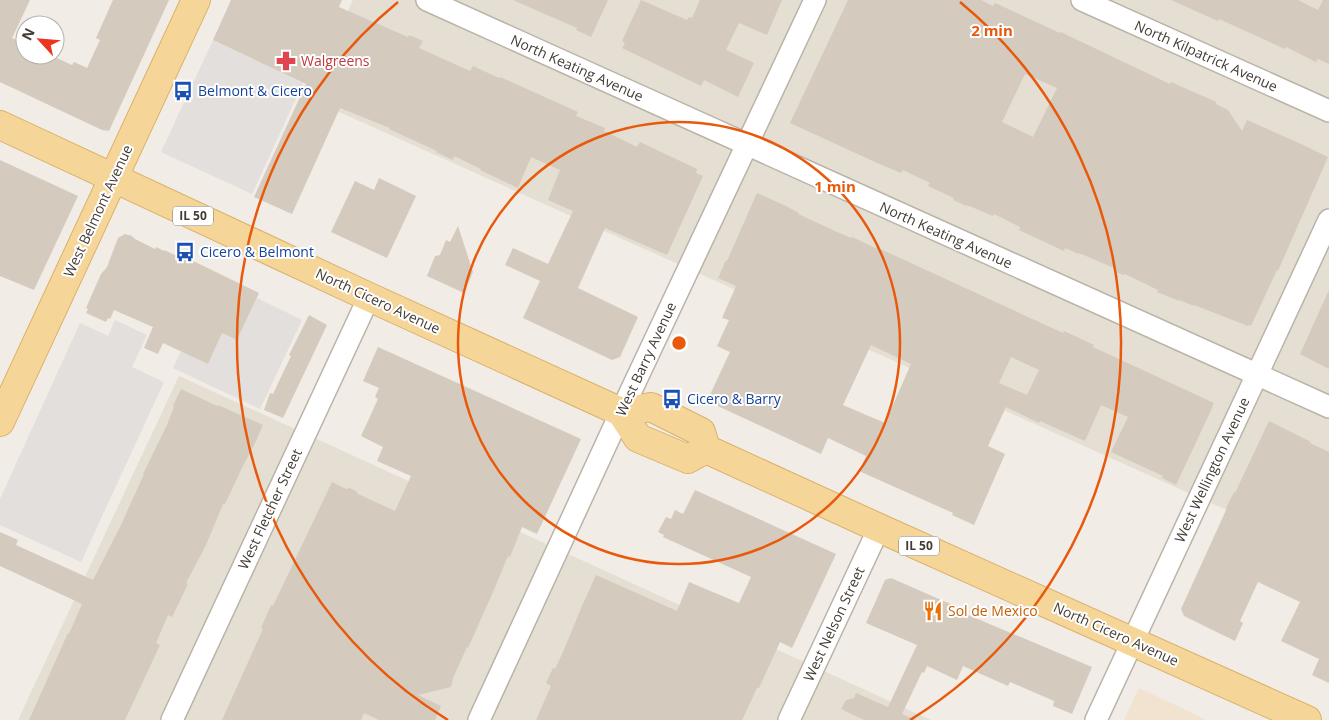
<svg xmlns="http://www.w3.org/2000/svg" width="1329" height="720" viewBox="0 0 1329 720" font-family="'Open Sans',sans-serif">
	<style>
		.residential { fill: #e4ded3 }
		.commercial { fill: #f2e2d0 }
		.parking { fill: #e2dfdd }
		.building { fill: #d5cabe; fill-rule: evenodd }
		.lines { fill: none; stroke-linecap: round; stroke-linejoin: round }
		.minor-casing { stroke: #bbb3a8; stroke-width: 24 }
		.major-casing { stroke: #dab169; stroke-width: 30 }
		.minor { stroke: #fff; stroke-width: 21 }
		.major { stroke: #f6d698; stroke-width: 28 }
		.ring { fill: none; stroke: #e8590c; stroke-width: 2.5 }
		.labels { text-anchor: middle; stroke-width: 4; stroke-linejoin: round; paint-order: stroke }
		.shield { fill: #fff; stroke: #7b7672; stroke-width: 1 }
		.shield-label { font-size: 12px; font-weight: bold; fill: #433c35 }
		.street-label { font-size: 14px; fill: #433c35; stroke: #fff }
		.health-label { font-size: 14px; fill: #be3a42; stroke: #fff; text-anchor: start }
		.transit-label { font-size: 14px; fill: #164399; stroke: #fff; text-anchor: start }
		.food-label { font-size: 14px; fill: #c56008; stroke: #fff; text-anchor: start }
		.centre { fill: #e8590c; stroke: #fff; stroke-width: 2.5 }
		.ring-label { font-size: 15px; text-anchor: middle; font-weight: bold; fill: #e8590c; stroke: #fff; stroke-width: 4; stroke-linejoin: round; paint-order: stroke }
	</style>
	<rect width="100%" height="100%" fill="#f1ece5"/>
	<g class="residential">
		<path d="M353,0h976v556l-1021,-458z"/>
		<path d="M179,376l752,344h-913z"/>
	</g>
	<path class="commercial" d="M1139,688l68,32h-83z"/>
	<g class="parking">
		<path d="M213,40l90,43 -51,111 -91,-42z"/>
		<path d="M257,298l45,22 -42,89 -87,-41 8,-17 27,13 14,-31 15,7z"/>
		<path d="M115,320l32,15 -15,32 32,15 -83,180 -81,-37v-26l80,-176 28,13z"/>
	</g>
	<g class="building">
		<path d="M0,0h30l-18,38 13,6v11h25l22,10 2,-3 13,6 13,-28 -4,-2 17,-38h56l-60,131 -7,-1 -102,-48z"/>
		<path d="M231,0h111l-3,7 69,30 1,-2 14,6 -4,7 51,23 3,-5 26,12 1,-1 78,35 -2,4 29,12 -1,3 33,16 3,-5 57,27 -1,4 7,3 -36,79 -62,-27 -27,60 60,29 -18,40 -8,3 -89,-42 17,-37 -35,-16 8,-17 35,16 25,-53 -25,-11 12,-30 -29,-13 -13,31 -38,-18 1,-1 -27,-13 -1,4 -17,-8 1,-1 -48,-22 1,-1 -50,-20 -48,106 -38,-17 52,-113 -93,-44z"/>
		<path d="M513,0h95l-17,37 -15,-7 1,-2z"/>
		<path d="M641,0l46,20 2,-3 3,1 8,-18h82l-15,35 -28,-12 -13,27 28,13 -16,34 -34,-17 -3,6 -79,-38 3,-5 -3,-2z"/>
		<path d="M848,0h133l12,6 2,-3 65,30 1,-1 8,4 101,48 1,-2 45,20v2l12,6 14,21 5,-11 52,23 29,14 -50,114 -1,-1 -26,56 -2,-1 -1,1 -54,-21v1l-15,-6v1l-22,-9 1,-2 -33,-16 -2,1 -7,-3 -2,-4 -35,-15v1l-14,-6 -1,3 -45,-21 1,-3 -26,-13 -1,2 -26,-11v1l-14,-6 1,-2 -26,-12 2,-3 -27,-13 -2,3 -26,-11 -85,-39zM1025,74l32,14 -24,49 -31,-15z"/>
		<path d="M1171,0h127l20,10 5,-10h6v64l-11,-5 -2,3 -30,-15 -1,2 -66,-30 -1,2z"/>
		<path d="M0,160l78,36 -44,94 -34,-14z"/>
		<path d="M379,178l37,18 -29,62 -56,-26 24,-51 19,9z"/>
		<path d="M757,193l29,13 13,7 -1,1 37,17 16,7 1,-1 23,11 1,-1 187,86 1,-2 30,14 -1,2 121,56 -2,3h1l-37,79 -14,-7 1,-2 -52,-24 17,-35 -27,-12 -16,36 -45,-20 -1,2 -33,-16 -18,39 17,8 -31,71 -22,-10 1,-2 -94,-42 7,-15 -38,-18 -7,16 -114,-53 23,-49 -13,-6 12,-26 -7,-2 14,-32 -18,-8 8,-18 1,1zM871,345l40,19 -26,59 -42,-18zM1011,357l28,13 -12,25 -28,-12z"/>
		<path d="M458,226l15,46 -9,21 -37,-17 8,-20 5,-1 6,-15 4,2z"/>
		<path d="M125,234l7,2 3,3 20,10 1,-2 8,4v-1l26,12 1,-2 68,33 -22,47 -15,-7 -14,31 -45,-21 -5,11 -14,-6 9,-21 -39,-17 -4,9 -2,-1 -2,4 -20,-9 2,-4 -2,-1 15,-34 6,-7 11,-29z"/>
		<path d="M1329,290v79l-29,-15z"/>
		<path d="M309,315l18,10 -44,93 -19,-8 6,-17 3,1 18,-38 -2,-1z"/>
		<path d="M378,347l203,92 -44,95 -15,-7 -12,30 -2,-1 -15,36 -25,56 -1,-1 -14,31 -2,9 -33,8 23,11 -6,14h-56l-15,-7 -3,7h-139l41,-91 -2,-1 10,-23 2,1 59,-124 14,7 3,-1 7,3 2,3 37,17 16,-35 -34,-15 6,-14 -22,-11 17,-37 -3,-2 4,-9 -16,-7z"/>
		<path d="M181,389l36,17 1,-1 45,20 -7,16 -15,29 -16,34h-2l-17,41 -20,38 2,1 -16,33 -4,-2 -12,28 4,2 -35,75h-96l39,-87 1,1 13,-30 -82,-38v-34l18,8 -2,5 77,35 28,-55 23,-51h-1l24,-49 7,-18 -1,-1z"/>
		<path d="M1269,421l42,21 -1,1 19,9v231l-17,-8 7,-16 -38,-18 19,-39 -42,-20 -18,39 3,2 -8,18 -51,-25 -3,-7 46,-101h-1l8,-16 1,1z"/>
		<path d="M695,490l141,64 -44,94 -12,-6 -21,46h-2l-15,32h-206l15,-34 -5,-3 7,-15 2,1 8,-17 19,-46 14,-31 81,36 12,-29 50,21 12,-26 -88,-40 1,-2 -6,-3 8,-15 5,2 4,-9 8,4z"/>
		<path d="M891,578l64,28 -1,3 138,58 -20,47 -19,-8 1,-5 -44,-19 -2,4 -45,-20 -6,14 -30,-14 -3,7 -2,-1 -20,42 14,6h-52l-23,-11 5,-9 8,-2 2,-5 32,14 29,-62 -51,-22 19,-43z"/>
	</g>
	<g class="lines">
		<defs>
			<g id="minor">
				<path d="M427,0l902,407"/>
				<path d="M1082,0l247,111"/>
				<path d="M172,720l197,-423"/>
				<path d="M479,720l142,-308 194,-412"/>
				<path d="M789,720l90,-192"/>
				<path d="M1096,720l233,-500"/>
			</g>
			<g id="major">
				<path d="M0,125l369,172 252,115 17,26 50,21 18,-10"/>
				<path d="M621,412l30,-5 50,25 5,17"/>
				<path d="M0,422l196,-422"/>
				<path d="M706,449l173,79 428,192"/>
			</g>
		</defs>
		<use href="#minor" class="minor-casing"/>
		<use href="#major" class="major-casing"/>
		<use href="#minor" class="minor"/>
		<use href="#major" class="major"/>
	</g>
	<g class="ring">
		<circle cx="679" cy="343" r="221"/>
		<path d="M448 720A442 442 0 0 1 398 2M960 2A442 442 0 0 1 910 720"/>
	</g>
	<defs>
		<symbol id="pharmacy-bare" viewBox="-9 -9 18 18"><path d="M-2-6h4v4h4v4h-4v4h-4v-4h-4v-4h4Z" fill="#e0444e" stroke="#fff" stroke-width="2.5" paint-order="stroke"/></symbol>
		<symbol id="bus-bare" viewBox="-9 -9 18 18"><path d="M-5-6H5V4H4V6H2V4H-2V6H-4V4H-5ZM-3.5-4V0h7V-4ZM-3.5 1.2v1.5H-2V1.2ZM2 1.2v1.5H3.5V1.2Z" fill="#1a4fb4" stroke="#fff" stroke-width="2.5" paint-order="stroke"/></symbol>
		<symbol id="restaurant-bare" viewBox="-9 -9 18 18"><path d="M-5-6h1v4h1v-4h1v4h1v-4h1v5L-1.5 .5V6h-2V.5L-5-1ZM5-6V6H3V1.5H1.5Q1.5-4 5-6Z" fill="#e8710a" stroke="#fff" stroke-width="2.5" paint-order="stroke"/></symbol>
	</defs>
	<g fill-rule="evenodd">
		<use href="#pharmacy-bare" x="272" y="47" width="28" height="28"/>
		<use href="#bus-bare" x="169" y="77" width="28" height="28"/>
		<use href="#bus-bare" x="171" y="238" width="28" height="28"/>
		<use href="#bus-bare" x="658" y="385" width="28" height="28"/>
		<use href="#restaurant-bare" x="919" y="597" width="28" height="28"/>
	</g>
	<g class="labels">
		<g class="shield">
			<rect x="173" y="206.5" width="40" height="19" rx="4"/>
			<rect x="899" y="536.5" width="40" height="19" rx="4"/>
		</g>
		<g class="shield-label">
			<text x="193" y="220">IL 50</text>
			<text x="919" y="550">IL 50</text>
		</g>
		<g class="street-label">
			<text transform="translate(1206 56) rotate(24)" y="5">North Kilpatrick Avenue</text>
			<text transform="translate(577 68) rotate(24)" y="5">North Keating Avenue</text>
			<text transform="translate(98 211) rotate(-65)" y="5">West Belmont Avenue</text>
			<text transform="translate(946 235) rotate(24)" y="5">North Keating Avenue</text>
			<text transform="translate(378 301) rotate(25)" y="5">North Cicero Avenue</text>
			<text transform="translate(646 359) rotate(-65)" y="5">West Barry Avenue</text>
			<text transform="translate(1212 470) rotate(-65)" y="5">West Wellington Avenue</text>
			<text transform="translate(270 509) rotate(-65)" y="5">West Fletcher Street</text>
			<text transform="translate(834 624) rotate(-65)" y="5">West Nelson Street</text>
			<text transform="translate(1116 634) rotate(24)" y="5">North Cicero Avenue</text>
		</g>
		<g class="health-label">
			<text x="301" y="66">Walgreens</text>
		</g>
		<g class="transit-label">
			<text x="198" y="96">Belmont &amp; Cicero</text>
			<text x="200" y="257">Cicero &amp; Belmont</text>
			<text x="687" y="404">Cicero &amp; Barry</text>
		</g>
		<g class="food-label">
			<text x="948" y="616">Sol de Mexico</text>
		</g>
	</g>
	<circle cx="679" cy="343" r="8" class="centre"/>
	<g class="ring-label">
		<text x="992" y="36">2 min</text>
		<text x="835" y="192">1 min</text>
	</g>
	<g transform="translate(40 40) rotate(296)"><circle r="24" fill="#ffffff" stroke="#b4b1ae"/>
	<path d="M0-4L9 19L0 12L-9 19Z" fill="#ea3522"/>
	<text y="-8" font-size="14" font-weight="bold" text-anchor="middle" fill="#433c35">N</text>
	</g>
</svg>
